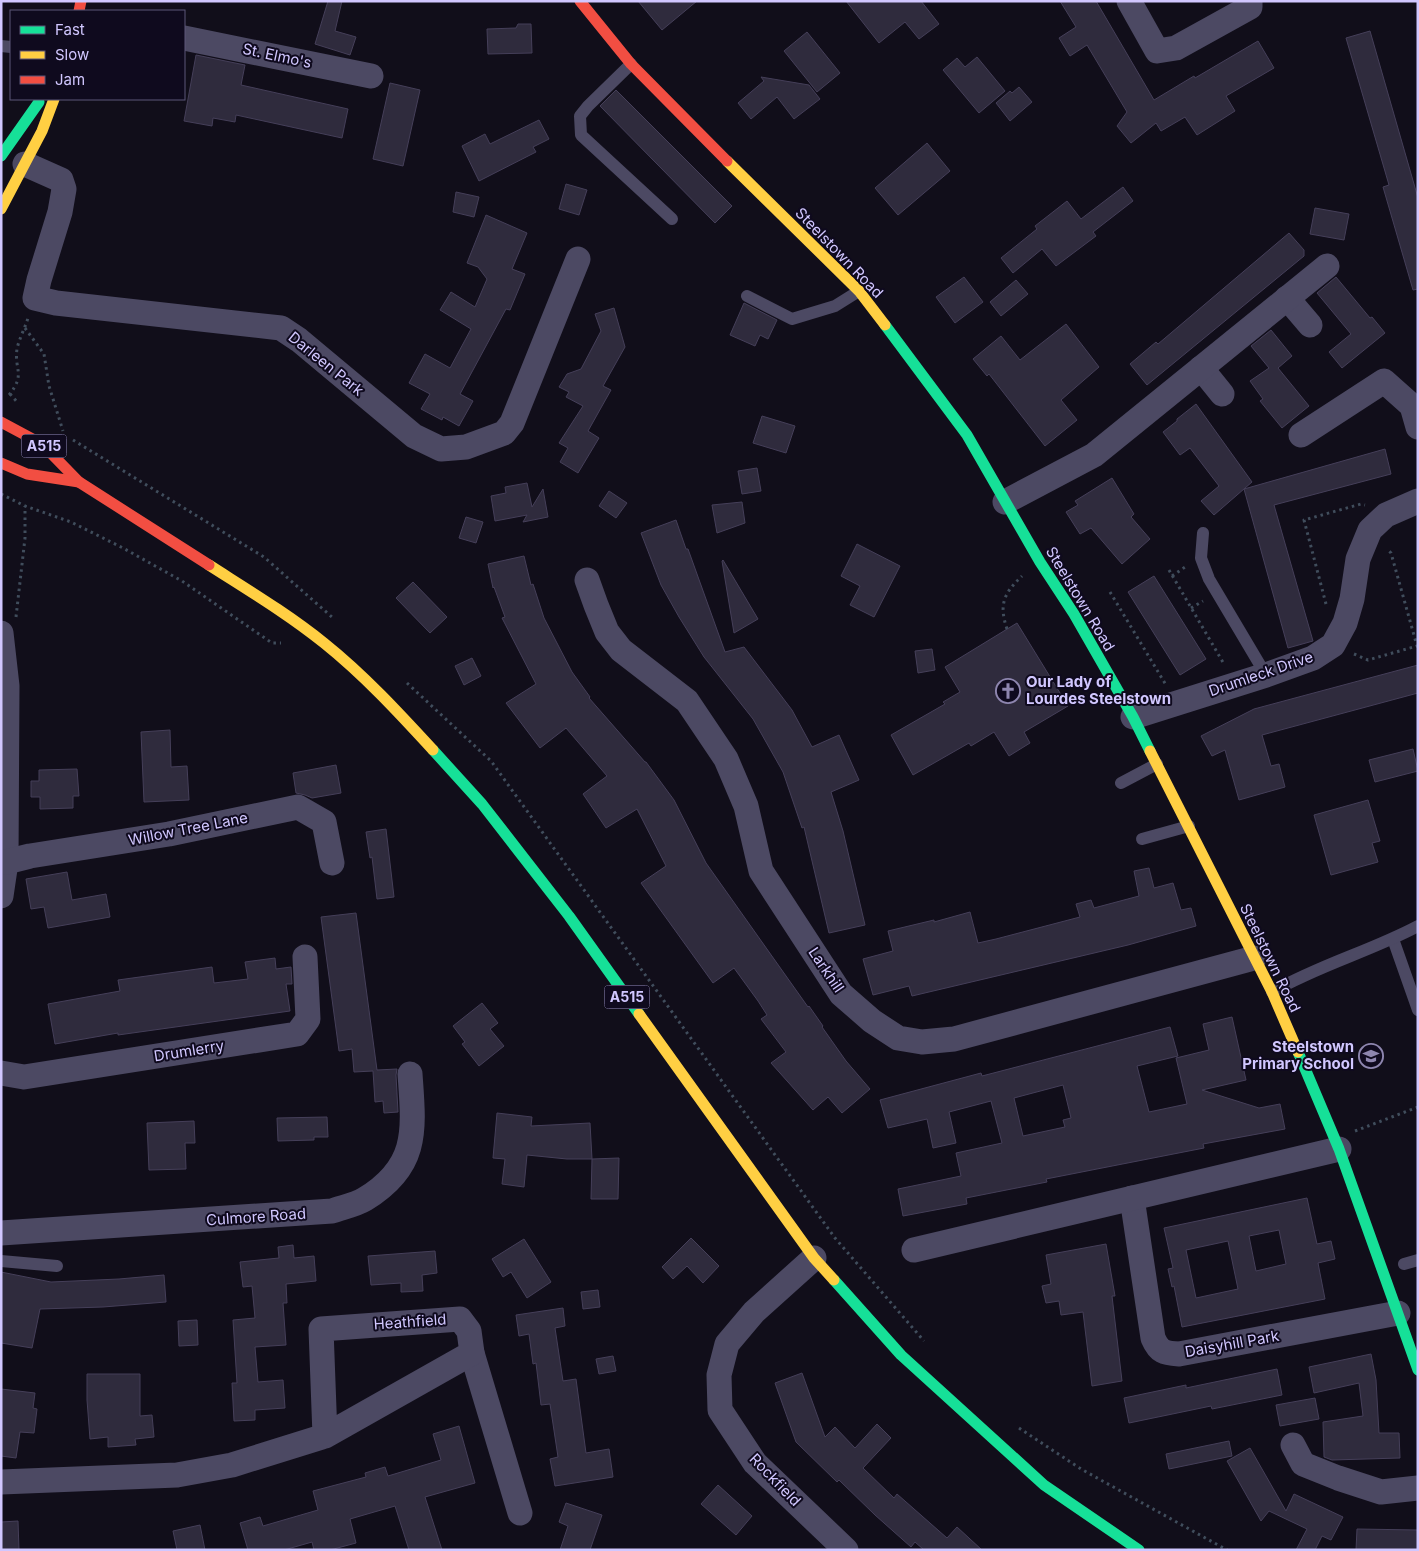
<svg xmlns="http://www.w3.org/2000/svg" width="1419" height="1551" viewBox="0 0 1419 1551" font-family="Inter,sans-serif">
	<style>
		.building { fill: #2f2b3d; stroke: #453f59; fill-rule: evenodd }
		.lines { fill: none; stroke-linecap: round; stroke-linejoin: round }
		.path { stroke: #404d5c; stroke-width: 3; stroke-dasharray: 2.5 4; stroke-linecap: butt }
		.lane { stroke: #4c4963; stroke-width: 12 }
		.street { stroke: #4c4963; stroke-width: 25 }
		.fast { stroke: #16e098; stroke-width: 11 }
		.slow { stroke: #ffcf43; stroke-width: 11 }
		.jam { stroke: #f24e42; stroke-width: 11 }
		.labels { text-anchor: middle; stroke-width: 4; stroke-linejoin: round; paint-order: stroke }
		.shield { fill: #0f0a1e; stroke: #978ebc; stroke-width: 1 }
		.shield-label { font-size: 14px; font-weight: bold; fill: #d1c7ff }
		.street-label { font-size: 15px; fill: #d1c7ff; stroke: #0f0a1e }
		.poi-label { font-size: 15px; font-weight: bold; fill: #d1c7ff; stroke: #0f0a1e; text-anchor: start }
	</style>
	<rect width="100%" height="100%" fill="#110e1a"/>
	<g class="building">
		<path d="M328,1h14l-7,30 21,6 -6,18 -35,-11z"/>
		<path d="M638,1h59l-35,29z"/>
		<path d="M846,1h75l18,23 -20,15 -14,-17 -26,21z"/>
		<path d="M1060,1h36l58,99 40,-24 1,2 63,-37 16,27 -48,28 9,15 -38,24 -12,-18 -24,14 -5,-8 -25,20 -14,-17 10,-14 -40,-67 -17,11 -11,-18 17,-11z"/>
		<path d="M518,24h13l1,29 -44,1 -1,-25 29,-1z"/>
		<path d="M1370,31l48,167v91l-5,1 -30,-103 6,-2 -43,-147z"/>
		<path d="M807,32l33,41 -23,19 -33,-41z"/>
		<path d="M196,55l49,10 -4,20 107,24 -6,29 -106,-23 -1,7 -22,-4 -1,8 -28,-5z"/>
		<path d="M977,57l28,34 -26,22 -36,-43 14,-12 8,9z"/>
		<path d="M761,77l48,8 11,14 -26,20 -17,-22 -26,22 -13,-16 26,-22z"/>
		<path d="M390,83l30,7 -17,76 -30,-7z"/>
		<path d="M1019,87l13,15 -22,19 -14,-18 14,-12 2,2z"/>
		<path d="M616,90l116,116 -17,17 -115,-117z"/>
		<path d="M539,120l10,19 -16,8 3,5 -57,29 -17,-35 23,-12 5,10z"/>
		<path d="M927,143l23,28 -52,44 -23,-27z"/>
		<path d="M566,184l21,6 -8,25 -20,-6z"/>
		<path d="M1123,187l10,14 -40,31 3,4 -40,30 -14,-17 -29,24 -12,-15 36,-29 -2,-3 32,-25 14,18z"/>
		<path d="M456,192l23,5 -5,20 -21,-5z"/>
		<path d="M1315,208l34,6 -5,26 -34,-6z"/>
		<path d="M486,215l41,18 -15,36 13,5 -15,36 -4,-1 -46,85 13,7 -14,25 -16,-9 -1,3 -21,-11 9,-15 -21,-11 16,-29 25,14 21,-39 -31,-19 11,-18 24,15 12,-28 -9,-12 -11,-4z"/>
		<path d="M1289,233l15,17v6l-157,129 -17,-21 26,-22 2,2z"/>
		<path d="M964,277l19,25 -28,21 -19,-26z"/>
		<path d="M1336,277l34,41 2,-1 13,16 -43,35 -13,-16 22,-18 -34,-41z"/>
		<path d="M1016,280l12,14 -27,22 -11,-14z"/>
		<path d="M744,303l33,17 -9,19 -8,-4 -5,11 -25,-11z"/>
		<path d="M614,308l11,39 -22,39 8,4 -23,41 11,7 -21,35 -18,-11 8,-14 -9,-5 24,-37 -17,-9 3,-5 -10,-5 8,-13 14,-5 20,-38 -6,-17z"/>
		<path d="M1066,324l33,43 -38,33 16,20 -32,26 -56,-72 -2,2 -14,-17 28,-23 19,24z"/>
		<path d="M1271,330l21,26 -14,12 31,38 -27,22 -22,-27 3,-2 -13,-18 19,-13 -18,-22z"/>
		<path d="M1196,404l56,78 -38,33 -13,-14 18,-15 -29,-38 -10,7 -17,-23 14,-11v-2z"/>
		<path d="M762,416l33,10 -9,27 -33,-10z"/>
		<path d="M1385,449l6,25 -117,31 39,136 -25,7 -44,-159z"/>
		<path d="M757,468l4,23 -19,3 -4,-23z"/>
		<path d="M1112,478l22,36 -3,3 19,22 -28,25 -31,-36 -11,6 -14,-22 12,-7 -3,-4z"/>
		<path d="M527,483l5,24 11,-18 5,28 -25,5 4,-7 -32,6 -4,-25 15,-3 -1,-6z"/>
		<path d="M609,491l18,12 -11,15 -17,-12z"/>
		<path d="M742,502l3,21 -28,10 -5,-28z"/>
		<path d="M466,517l17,5 -7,21 -17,-5z"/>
		<path d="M676,520l10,29h2l37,103 19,-5 48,63 20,37 27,-12 20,45 -28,12 12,39 22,94 -36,8 -25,-106 -2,1 -19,-56 -30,-53 -49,-62 -25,-40 -18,-32 -20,-52z"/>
		<path d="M857,544l43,22 -26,51 -24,-12 10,-19 -19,-10z"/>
		<path d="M524,556l7,29 2,-1 11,34 28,54 18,25 -1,1 56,64h1l28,38 32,63 102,144 1,-1 14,20 -1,1 24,34 24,28 -28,24 -14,-16 -15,13 -42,-47 15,-11 -25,-33 6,-4 -9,-14 -24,-33 -21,15 -72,-100 25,-17 -29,-57 -31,19 -23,-34 24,-18 -41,-48 -26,20 -34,-45 30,-19 -34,-66 3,-1 -11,-30 -1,1 -5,-24z"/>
		<path d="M723,560l35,59 -24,14 -12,-72z"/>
		<path d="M1154,576l52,83 -26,16 -52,-83z"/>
		<path d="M413,582l34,35 -17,16 -34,-35z"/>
		<path d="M1017,623l51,83 -44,26 6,11 -21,13 -15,-24 -23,14 -2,-3 -56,32 -22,-40 54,-31 -2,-2 17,-10 -15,-25z"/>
		<path d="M932,649l3,21 -17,3 -3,-22z"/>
		<path d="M472,658l9,18 -17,9 -9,-19z"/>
		<path d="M1418,665v28l-156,42 9,31 8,-2 6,23 -46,13 -14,-50 -13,6 -11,-20 53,-27z"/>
		<path d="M170,730l1,37 16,-1 2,34 -45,2 -3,-70z"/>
		<path d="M1413,749l5,22 -43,11 -6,-22z"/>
		<path d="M336,765l5,28 -29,5 -7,-3 -9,-2 -3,-20z"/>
		<path d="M77,769l2,27h-6v12l-33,1v-12h-9v-16h8v-11z"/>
		<path d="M1368,800l12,41 -8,2 6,19 -47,13 -17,-60z"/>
		<path d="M386,829l8,68 -17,2 -5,-42 -2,1 -4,-26z"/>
		<path d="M1149,868l5,20 19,-5 8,27 10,-2 5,18 -68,19 -216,51 -3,-10 -36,9 -10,-36 30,-8 -5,-20 46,-11v2l36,-10 8,31 18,-4 84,-22 -4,-13 15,-4 3,8 45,-12 -5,-25z"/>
		<path d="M67,872l5,28 34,-6 4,23 -62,11 -4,-21 -13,2 -5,-30z"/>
		<path d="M356,913l21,157 20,-1 -1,6 2,37 -14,1 -1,-12 -8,1 -2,-31 -19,1 -2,-23 -13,2 -18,-134z"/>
		<path d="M275,958l1,11 15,-2 1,17h-6l4,27 -172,24v-2l-63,11 -7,-40 72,-13 -2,-11 94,-13 2,16 34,-4 -3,-17z"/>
		<path d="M482,1003l16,20 -8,6 14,17 -25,20 -17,-22 3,-2 -12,-16z"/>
		<path d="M1232,1017l14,63 -44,10 57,18 21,-4 5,25 -82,15 1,4 -158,31 1,3 -81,16 1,6 -64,12 -5,-27 63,-13 -5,-23 46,-10 -11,-42 -42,11 7,31 -23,5 -6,-29 -39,9 -8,-28 101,-27 1,3 188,-49 8,29 -41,10 12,46 38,-8 -11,-46 33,-8 -6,-26zM1063,1085l8,33 -8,2 2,7 -42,9 -9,-38z"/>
		<path d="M497,1113l35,4 -1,9 59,-3 2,36h-25l-40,-4 -3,32 -22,-3 3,-25 -12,-1z"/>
		<path d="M327,1117l1,20h-14v3l-36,1 -1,-23z"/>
		<path d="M194,1121l1,22h-10l1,26 -37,1 -2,-47z"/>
		<path d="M619,1158l-1,41h-27l1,-40z"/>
		<path d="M1307,1198l10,46 14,-3 4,18 -17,4 7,36 -143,28 -8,-41 -2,1 -4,-18 5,-1 -9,-40zM1279,1230l7,34 -30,7 -7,-35zM1228,1241l10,48 -42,9 -10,-48z"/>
		<path d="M691,1238l28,28 -16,17 -16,-17 -14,13 -11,-12z"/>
		<path d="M524,1239l27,43 -24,16 -16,-26 -8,5 -11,-18z"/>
		<path d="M1106,1244l9,52h-3l10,85 -30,5 -9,-74 -22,3 -2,-14 -13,2 -4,-17 9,-2 -5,-29z"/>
		<path d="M293,1245l1,13 20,-2 2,25 -30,3 1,19h-4l3,42 -31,2 3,35 25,-2 2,28 -30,2v10l-21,1 -2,-38h5l-4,-63 22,-2 -3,-32 -9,1 -3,-25 39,-4 -1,-11z"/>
		<path d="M435,1251l2,22 -15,2 1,16 -22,1v-9l-30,2 -3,-29z"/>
		<path d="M1,1272l50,10 68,-3 45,-4 2,27 -63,5 -63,2 -8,39 -31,-5z"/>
		<path d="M598,1290l2,17 -17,2 -2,-17z"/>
		<path d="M563,1308l2,18 -10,2 8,53 13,-2 10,74 23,-4 4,28 -58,9 -5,-27 8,-2 -8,-53 -9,1 -5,-42 -3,1 -4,-30 -10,2 -3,-21z"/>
		<path d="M197,1320l1,25 -19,1 -1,-25z"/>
		<path d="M1371,1354l5,26 3,53h20l1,25 -68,2 -8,-3 -1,-35 40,-6 -4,-33 -45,10 -5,-26z"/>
		<path d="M613,1356l3,15 -17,3 -3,-15z"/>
		<path d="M1277,1369l5,26 -70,14 -1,-3 -82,17 -5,-25 62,-13v3z"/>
		<path d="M802,1373l23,64 10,-10 20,21 22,-24 14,14 -28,30 31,30 3,-4 50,44 10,-11 25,23h-58l-9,-8 -4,5 -36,-32 -36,-35 -2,2 -41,-40 -21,-59z"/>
		<path d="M87,1374h53v42l12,-1 2,22 -19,2 1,6 -28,2v-10l-18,2 -3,-39z"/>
		<path d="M1,1389l34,4 -2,15 4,1 -3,24 -14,-1 -4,26 -15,-2z"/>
		<path d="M1315,1398l4,21 -39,7 -4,-21z"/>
		<path d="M459,1426l16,57 -50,14 17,53h-33l-14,-44 -45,13 6,24 -26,7h-16l-2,-8 -28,8h-36l-8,-27 20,-6 3,9 55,-16 -5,-19 53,-14 -1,-4 20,-6 3,9 53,-16 -8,-26z"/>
		<path d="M1229,1441l3,15 -63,13 -3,-15z"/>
		<path d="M1250,1448l36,63 8,-17 49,23 -12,23 -9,-4 -7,14h-19l11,-21 -38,-18 -8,10 -34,-60z"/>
		<path d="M718,1485l34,31 -16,19 -35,-31z"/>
		<path d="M566,1503l36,12 -12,35h-30l8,-24 -9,-4z"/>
		<path d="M18,1521l1,29h-18v-28z"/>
		<path d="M200,1525l5,25h-28l-4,-19z"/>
		<path d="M1357,1529l61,1v20h-62z"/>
	</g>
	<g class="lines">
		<g class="path">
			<path d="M25,328l19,26 5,32 14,45"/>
			<path d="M10,394l8,9"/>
			<path d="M9,395c17,-21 5,-25 8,-46 2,-10 8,-21 11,-31"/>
			<path d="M73,440l191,117 69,61"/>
			<path d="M1,494l24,12 46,16 52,26 59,33 90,62h9"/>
			<path d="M1169,570l55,94"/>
			<path d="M1172,576l16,-11"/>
			<path d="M1110,592l56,93"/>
			<path d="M1326,604l-22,-84 57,-16 4,1"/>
			<path d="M1191,608l12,-7"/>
			<path d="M16,617l9,-79v-32"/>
			<path d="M1007,629c-8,-24 -4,-35 15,-53"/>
			<path d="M1354,654l14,6 49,-14 -26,-93 -4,-4"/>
			<path d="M407,683l84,78 344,477 89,103"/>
			<path d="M1355,1131l63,-24"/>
			<path d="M1019,1428l62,41 146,81"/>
		</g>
		<g class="lane">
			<path d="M1,46l10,1"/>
			<path d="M631,64l-43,42 -8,10 1,19 91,84"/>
			<path d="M747,296l45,23 43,-13 24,-15"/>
			<path d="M1203,533l-2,25 8,21 57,96"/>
			<path d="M1121,783l36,-19"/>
			<path d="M1142,839l47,-13"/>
			<path d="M1393,939l25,71"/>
			<path d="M1272,992c47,-27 99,-41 146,-66"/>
			<path d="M1,1261l56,5"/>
			<path d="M1404,1264l14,-4"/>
		</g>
		<g class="street">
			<path d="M1129,1l28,50 19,-3 74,-41v-6"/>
			<path d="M184,38l187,38"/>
			<path d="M25,164l36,16 3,9 -4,23 -21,68 -4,18 21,5 225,25 18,12 115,96 27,13 25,-2 38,-14 8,-10 66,-164"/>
			<path d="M1287,298l23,27"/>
			<path d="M1201,368l21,26"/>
			<path d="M1301,435l83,-54 28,25 6,21"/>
			<path d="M1005,502l89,-47 233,-189"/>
			<path d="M587,580l9,25 11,27 14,18 66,51 39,58 20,47 15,65 80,123 31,27 26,17 24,4 32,-3 300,-81"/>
			<path d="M1,633l6,53 -1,176 -5,34"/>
			<path d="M1133,717l133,-42 47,-17 20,-13 12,-22 7,-24 6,-40 12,-29 16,-15 32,-14"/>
			<path d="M6,862l24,-6 139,-22 129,-27 26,15 8,41"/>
			<path d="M1,1073l23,4 273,-43 11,-15 -3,-62"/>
			<path d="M1132,1198l21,140c6,14 11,15 26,16l219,-41"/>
			<path d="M1,1233l331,-22c11,-4 23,-6 33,-12 54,-33 49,-69 45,-125"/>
			<path d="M914,1250l425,-101"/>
			<path d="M814,1258l-60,54 -27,32 -8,31 1,35 35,53 91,87"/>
			<path d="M472,1353l48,160"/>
			<path d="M1293,1445l10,19 35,14 43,14 37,-4"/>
			<path d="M1,1482l176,-7 55,-10 93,-29 147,-83 -3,-22 -9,-12 -139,10 4,107"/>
		</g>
		<g class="fast">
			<path d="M1,156l38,-54"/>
			<path d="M885,325l82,110 73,127 34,52 59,103 17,34"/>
			<path d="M433,750l49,54 87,112 70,98"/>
			<path d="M1298,1052l41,97 79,221"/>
			<path d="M834,1280l67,75 143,130 95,65"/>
		</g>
		<g class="slow">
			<path d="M727,161l132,130 26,34"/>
			<path d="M1,209l41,-78 12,-32"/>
			<path d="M209,565c39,25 79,49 115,78 40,32 75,70 109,107"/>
			<path d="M1150,751l122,241 26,60"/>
			<path d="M639,1014l175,244 20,22"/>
		</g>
		<g class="jam">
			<path d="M580,1l51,63 96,97"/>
			<path d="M79,11l2,-10"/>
			<path d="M1,422l41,22 37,38 130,83"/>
			<path d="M1,463l26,11 52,8"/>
		</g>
	</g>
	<defs>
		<symbol id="church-ring" viewBox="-11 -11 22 22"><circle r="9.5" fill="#0f0a1e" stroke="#8e86af" stroke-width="1.5"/><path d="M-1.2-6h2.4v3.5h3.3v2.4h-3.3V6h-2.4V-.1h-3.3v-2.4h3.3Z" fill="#8e86af"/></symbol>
		<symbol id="school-ring" viewBox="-11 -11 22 22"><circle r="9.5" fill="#0f0a1e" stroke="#8e86af" stroke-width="1.5"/><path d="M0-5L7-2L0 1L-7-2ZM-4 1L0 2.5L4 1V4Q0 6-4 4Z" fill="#8e86af"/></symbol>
	</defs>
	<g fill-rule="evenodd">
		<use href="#church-ring" x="994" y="677" width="28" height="28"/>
		<use href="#school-ring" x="1357" y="1042" width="28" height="28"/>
	</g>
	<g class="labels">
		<g class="shield">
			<rect x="21.5" y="434.5" width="45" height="23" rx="4"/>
			<rect x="604.5" y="985.5" width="45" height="23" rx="4"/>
		</g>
		<g class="shield-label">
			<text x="44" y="451">A515</text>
			<text x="627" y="1002">A515</text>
		</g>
		<g class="street-label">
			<text transform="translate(277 56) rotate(12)" y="5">St. Elmo's</text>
			<text transform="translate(839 253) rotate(46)" y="5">Steelstown Road</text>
			<text transform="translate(326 364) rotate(39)" y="5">Darleen Park</text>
			<text transform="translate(1080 599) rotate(59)" y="5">Steelstown Road</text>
			<text transform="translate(1261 674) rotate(-19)" y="5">Drumleck Drive</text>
			<text transform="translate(188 829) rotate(-11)" y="5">Willow Tree Lane</text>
			<text transform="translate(1270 958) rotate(64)" y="5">Steelstown Road</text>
			<text transform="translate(826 970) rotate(56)" y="5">Larkhill</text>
			<text transform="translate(189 1051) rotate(-9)" y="5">Drumlerry</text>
			<text transform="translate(256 1217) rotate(-4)" y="5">Culmore Road</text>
			<text transform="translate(410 1322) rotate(-4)" y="5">Heathfield</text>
			<text transform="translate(1232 1344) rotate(-10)" y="5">Daisyhill Park</text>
			<text transform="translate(775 1480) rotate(46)" y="5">Rockfield</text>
		</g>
		<g class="poi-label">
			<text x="1026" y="687">Our Lady of<tspan x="1026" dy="17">Lourdes Steelstown</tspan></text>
			<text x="1354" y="1052" text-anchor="end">Steelstown<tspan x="1354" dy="17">Primary School</tspan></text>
		</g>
	</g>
	<rect width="1419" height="1551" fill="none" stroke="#d1c7ff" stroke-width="5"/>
	<rect x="10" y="10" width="175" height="90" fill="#0f0a1e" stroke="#5d5678"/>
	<rect x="20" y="26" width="25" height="8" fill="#16e098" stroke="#5d5678"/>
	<text x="55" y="35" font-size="15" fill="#d1c7ff">Fast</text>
	<rect x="20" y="51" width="25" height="8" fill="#ffcf43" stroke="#5d5678"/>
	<text x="55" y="60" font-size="15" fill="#d1c7ff">Slow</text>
	<rect x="20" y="76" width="25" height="8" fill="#f24e42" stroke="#5d5678"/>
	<text x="55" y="85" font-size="15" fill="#d1c7ff">Jam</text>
</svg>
